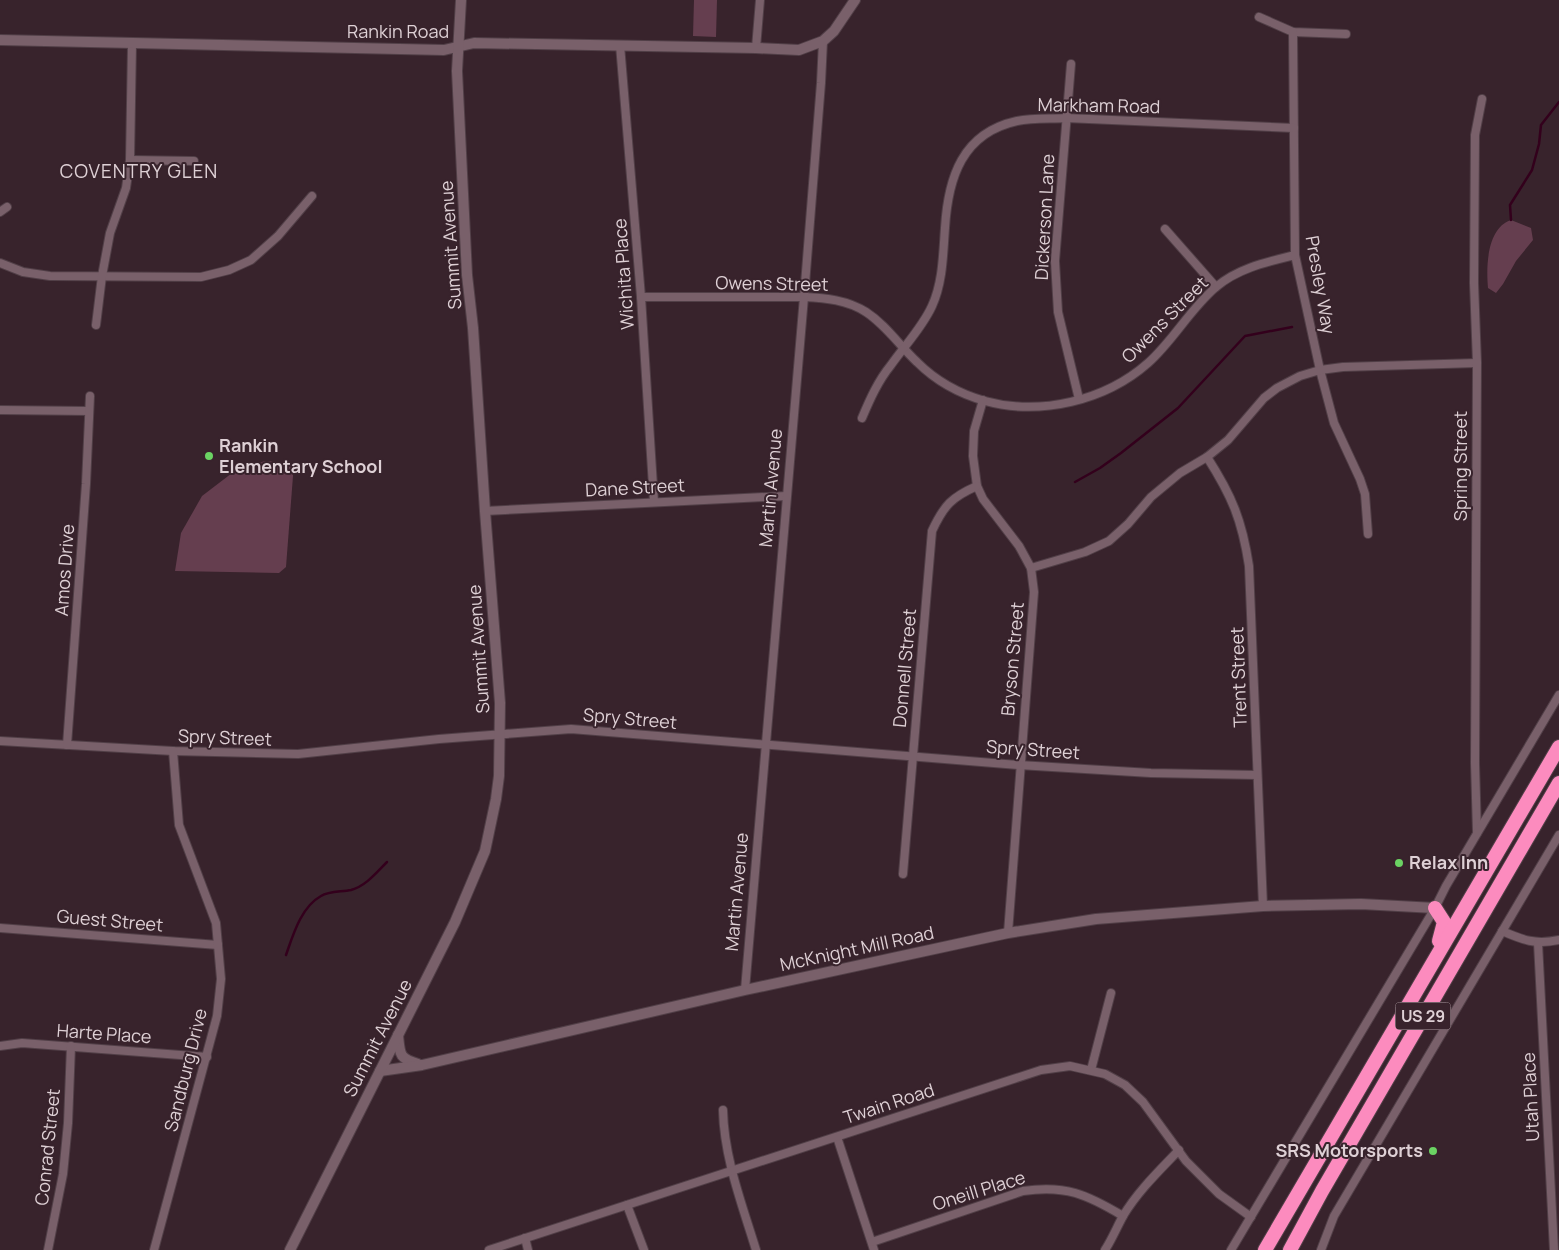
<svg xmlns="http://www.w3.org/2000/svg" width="1559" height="1250" viewBox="0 0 1559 1250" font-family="Manrope,sans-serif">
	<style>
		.green { fill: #653e4f }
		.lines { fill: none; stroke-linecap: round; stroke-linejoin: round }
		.stream { stroke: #33001c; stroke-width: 2.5 }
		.street-casing { stroke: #513f47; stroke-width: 10 }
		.secondary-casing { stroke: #513f47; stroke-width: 12 }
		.highway-casing { stroke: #513f47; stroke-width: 16 }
		.street { stroke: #79606a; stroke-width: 8 }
		.secondary { stroke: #79606a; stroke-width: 10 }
		.highway { stroke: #fc8bbe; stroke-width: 14 }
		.poi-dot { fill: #6bd363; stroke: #38232c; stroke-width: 2 }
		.labels { text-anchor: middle; stroke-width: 4; stroke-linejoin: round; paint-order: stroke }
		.shield { fill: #38232c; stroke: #ac9ca2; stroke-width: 1 }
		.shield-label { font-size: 16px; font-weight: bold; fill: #ded0d5 }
		.street-label { font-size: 18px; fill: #ded0d5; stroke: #38232c }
		.poi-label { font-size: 18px; font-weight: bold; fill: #ded0d5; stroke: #38232c; text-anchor: start }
		.neighbourhood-label { font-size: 19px; letter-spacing: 1px; fill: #ded0d5; stroke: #38232c }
	</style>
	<rect width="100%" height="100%" fill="#38232c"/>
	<g class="green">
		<path d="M694,0h23l-1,37 -23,-1z"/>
		<path d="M1511,220l20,8 2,12 -17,21 -13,23 -7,9 -8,-5c-2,-22 -1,-60 23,-68z"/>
		<path d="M265,461l29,2 -8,104 -7,6 -104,-2 6,-38 21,-37 34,-26z"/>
	</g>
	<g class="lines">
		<g class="stream">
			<path d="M1511,220l-1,-15 22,-35 7,-26 2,-19 18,-23"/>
			<path d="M1075,482l25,-14 21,-15 57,-45 67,-72 47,-9"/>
			<path d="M286,955c7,-20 15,-48 35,-59 8,-5 20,-4 30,-6 15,-4 26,-18 36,-28"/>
		</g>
		<defs>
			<g id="street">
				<path d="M1259,17l34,15 53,2"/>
				<path d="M1293,32l2,223 25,115 14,53 26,56 5,15 3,40"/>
				<path d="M620,45l21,252 13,205"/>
				<path d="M756,48l4,-48"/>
				<path d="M1071,64l-16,197 3,51 21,87"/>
				<path d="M130,160l64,1"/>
				<path d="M0,212l7,-5"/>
				<path d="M1165,229l51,58"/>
				<path d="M0,263l23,9 27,4 151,1 28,-7 22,-10 27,-24 34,-40"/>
				<path d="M641,297h163c22,1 43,3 62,15 20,13 33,33 51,50 18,18 43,32 68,39 55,15 120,0 163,-38 25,-22 42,-54 68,-76 22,-19 51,-25 79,-32"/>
				<path d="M96,325l6,-49 8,-43 16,-45 4,-28 2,-116"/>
				<path d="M983,400l-9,31 -1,25 4,30 6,13 36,47 12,22 3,24 -26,341"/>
				<path d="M0,410l89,1"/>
				<path d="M862,418c8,-19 16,-37 29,-53 14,-20 31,-37 41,-59 11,-24 11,-52 13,-78 3,-50 17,-95 72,-107 16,-3 33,-2 49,-3l228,10"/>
				<path d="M1207,457c25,39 35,63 42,109l14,340"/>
				<path d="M485,511l301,-15"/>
				<path d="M1031,568l54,-16 24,-11 19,-17 23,-27 29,-24 27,-16 21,-17 36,-42 13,-10 23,-12 20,-6 23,-3 134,-4"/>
				<path d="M0,741l173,10 125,3 141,-15 132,-10 448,36 132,8 106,2"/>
				<path d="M67,745l19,-261 4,-88"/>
				<path d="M1477,833l-2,-70 2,-400 -3,-80 1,-148 7,-36"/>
				<path d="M903,874l29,-343c12,-26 20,-34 45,-45"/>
				<path d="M0,928l218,17"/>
				<path d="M1502,931c21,9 33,14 57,9"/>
				<path d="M1538,943l16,307"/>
				<path d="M745,990l59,-693 17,-214 2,-42"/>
				<path d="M0,1046l22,-3 185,14"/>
				<path d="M1091,1070l20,-77"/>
				<path d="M723,1110c1,48 19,94 33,140"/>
				<path d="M837,1137l37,113"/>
				<path d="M627,1205l17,45"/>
				<path d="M525,1238l3,12"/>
				<path d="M872,1242l151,-51c43,-6 63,3 100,25"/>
				<path d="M48,1250l15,-76 5,-51 3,-77"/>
				<path d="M154,1250l63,-234 4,-37 -5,-56 -37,-98 -6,-74"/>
				<path d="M489,1250l552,-180 29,-4 35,8 20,11 18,17 43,59 33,33 32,23"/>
				<path d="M1105,1250c7,-11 12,-23 18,-34 15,-25 36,-45 56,-66"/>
				<path d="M1231,1250l204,-342 11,-22 113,-191"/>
				<path d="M1321,1250l13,-34 225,-381"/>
			</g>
			<g id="secondary">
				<path d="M0,40l444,10 30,-7 282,5 43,2 24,-9 11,-10 21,-31"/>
				<path d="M398,1035c2,20 1,23 20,29"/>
				<path d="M380,1071l42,-6 323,-75 263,-57 88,-14 167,-13 98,-2 74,4"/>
				<path d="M290,1250l165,-328 30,-71 11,-52 3,-23 1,-73 -15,-192 -12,-183 -6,-53 -10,-204 4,-71"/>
			</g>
			<g id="highway">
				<path d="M1435,908l9,14 -5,19"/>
				<path d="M1265,1250l294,-503"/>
				<path d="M1290,1250l32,-59 237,-408"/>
			</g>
		</defs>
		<use href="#street" class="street-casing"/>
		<use href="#secondary" class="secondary-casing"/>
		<use href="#highway" class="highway-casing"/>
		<use href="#street" class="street"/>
		<use href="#secondary" class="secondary"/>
		<use href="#highway" class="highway"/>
	</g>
	<g class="poi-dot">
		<circle cx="209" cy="456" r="5"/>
		<circle cx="1399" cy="863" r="5"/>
		<circle cx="1433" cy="1151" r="5"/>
	</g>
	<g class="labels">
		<rect class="shield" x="1395.5" y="1002.5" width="55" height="27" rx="4"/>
		<g class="shield-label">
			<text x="1423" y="1022">US 29</text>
		</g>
		<g class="street-label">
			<text x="398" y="38">Rankin Road</text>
			<text transform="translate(1099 106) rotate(1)" y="6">Markham Road</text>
			<text transform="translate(1045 217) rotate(-87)" y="6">Dickerson Lane</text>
			<text transform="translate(451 245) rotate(-94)" y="6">Summit Avenue</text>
			<text transform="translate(624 274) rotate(-94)" y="6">Wichita Place</text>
			<text transform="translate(772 284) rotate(1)" y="6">Owens Street</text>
			<text transform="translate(1320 285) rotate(80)" y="6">Presley Way</text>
			<text transform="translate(1165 320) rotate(-45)" y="6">Owens Street</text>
			<text transform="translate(1461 466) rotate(-90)" y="6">Spring Street</text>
			<text transform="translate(635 488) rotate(-3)" y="6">Dane Street</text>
			<text transform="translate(771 488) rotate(-85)" y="6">Martin Avenue</text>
			<text transform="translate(65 570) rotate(-86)" y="6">Amos Drive</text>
			<text transform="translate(479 649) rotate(-94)" y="6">Summit Avenue</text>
			<text transform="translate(1013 659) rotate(-85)" y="6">Bryson Street</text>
			<text transform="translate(905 668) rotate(-85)" y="6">Donnell Street</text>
			<text transform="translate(1239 677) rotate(-92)" y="6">Trent Street</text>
			<text transform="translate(630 719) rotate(5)" y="6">Spry Street</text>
			<text transform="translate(225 738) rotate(2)" y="6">Spry Street</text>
			<text transform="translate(1033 750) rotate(4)" y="6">Spry Street</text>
			<text transform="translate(737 892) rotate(-85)" y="6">Martin Avenue</text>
			<text transform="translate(110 921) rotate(5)" y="6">Guest Street</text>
			<text transform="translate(857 949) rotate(-12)" y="6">McKnight Mill Road</text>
			<text transform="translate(104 1034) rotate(4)" y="6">Harte Place</text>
			<text transform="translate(378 1038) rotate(-63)" y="6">Summit Avenue</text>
			<text transform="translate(186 1070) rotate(-76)" y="6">Sandburg Drive</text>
			<text transform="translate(1531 1097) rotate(-93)" y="6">Utah Place</text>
			<text transform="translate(889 1104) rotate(-18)" y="6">Twain Road</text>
			<text transform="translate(48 1147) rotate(-84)" y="6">Conrad Street</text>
			<text transform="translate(979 1191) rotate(-17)" y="6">Oneill Place</text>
		</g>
		<g class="poi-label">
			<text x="219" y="452">Rankin<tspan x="219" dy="21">Elementary School</tspan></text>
			<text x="1409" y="869">Relax Inn</text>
			<text x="1423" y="1157" text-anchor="end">SRS Motorsports</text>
		</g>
		<g class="neighbourhood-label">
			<text x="139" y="178">COVENTRY GLEN</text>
		</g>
	</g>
</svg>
